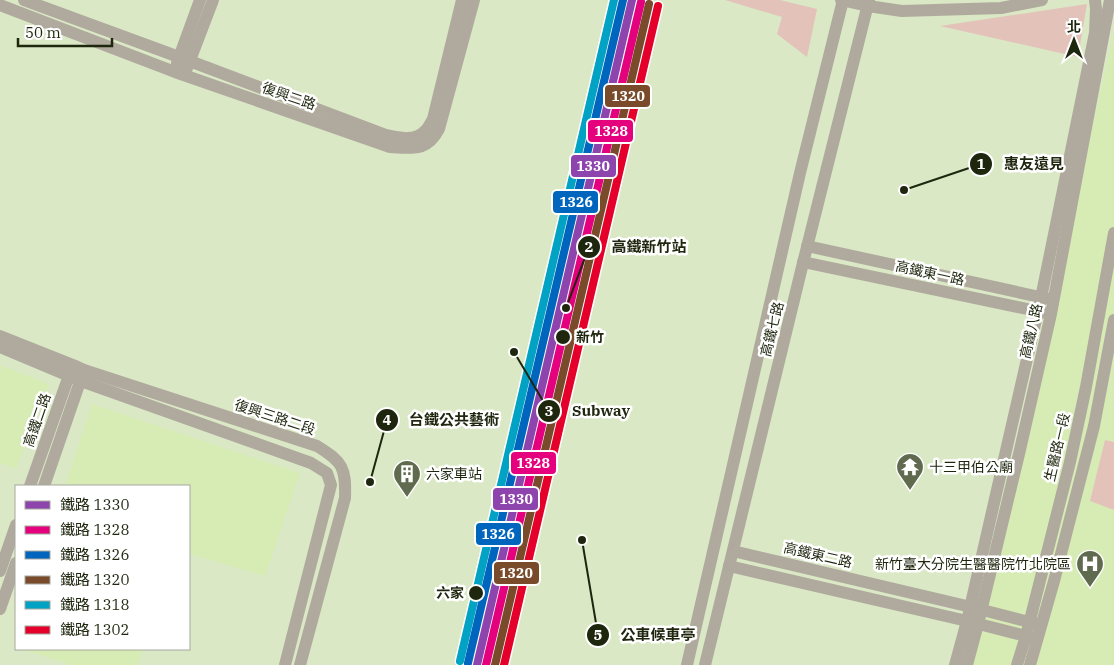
<svg xmlns="http://www.w3.org/2000/svg" width="1114" height="665" viewBox="0 0 1114 665" font-family="'IBM Plex Serif','Noto Sans TC',serif">
	<style>
		.built { fill: #d7ecb5 }
		.green { fill: #e3c2ba }
		.lines { fill: none; stroke-linecap: round; stroke-linejoin: round }
		.minor { stroke: #b0aa9e; stroke-width: 12 }
		.rail-1-casing { stroke: #fff; stroke-width: 11 }
		.rail-2-casing { stroke: #fff; stroke-width: 11 }
		.rail-3-casing { stroke: #fff; stroke-width: 11 }
		.rail-4-casing { stroke: #fff; stroke-width: 11 }
		.rail-5-casing { stroke: #fff; stroke-width: 11 }
		.rail-6-casing { stroke: #fff; stroke-width: 11 }
		.rail-1 { stroke: #8e44ad; stroke-width: 8 }
		.rail-2 { stroke: #e5007d; stroke-width: 8 }
		.rail-3 { stroke: #0065bd; stroke-width: 8 }
		.rail-4 { stroke: #7a4b2a; stroke-width: 8 }
		.rail-5 { stroke: #02a2c4; stroke-width: 8 }
		.rail-6 { stroke: #e4002b; stroke-width: 8 }
		.stop-dot { fill: #1e260e; stroke: #fff; stroke-width: 2 }
		.labels { text-anchor: middle; stroke-width: 5; stroke-linejoin: round; paint-order: stroke }
		.street-label { font-size: 14px; fill: #1e260e; stroke: #fff }
		.stop-label { font-size: 14px; font-weight: bold; fill: #1e260e; stroke: #fff; text-anchor: start }
		.poi-label { font-size: 14px; fill: #1e260e; stroke: #fff; text-anchor: start }
		.leader { fill: none; stroke: #1e260e; stroke-width: 2 }
		.callout-dot { fill: #1e260e; stroke: #fff; stroke-width: 2 }
		.mark-label { font-size: 15px; text-anchor: middle; font-weight: bold; fill: #fff }
		.callout-label { font-size: 15px; text-anchor: middle; font-weight: bold; fill: #1e260e; stroke: #fff; stroke-width: 5; stroke-linejoin: round; paint-order: stroke }
		.line-badge { stroke: #fff; stroke-width: 2 }
		.badge-label { font-size: 14px; text-anchor: middle; font-weight: bold; fill: #fff }
	</style>
	<rect width="100%" height="100%" fill="#dae8c5"/>
	<g class="built">
		<path d="M1114,32v633h-143z"/>
		<path d="M0,365l49,19 -33,85 -16,-6z"/>
		<path d="M92,404l208,69 -35,103 -76,-22v-68h-124z"/>
		<path d="M21,649h122l-6,16h-65z"/>
	</g>
	<g class="green">
		<path d="M725,0h55l37,9 -10,48 -30,-23 5,-17z"/>
		<path d="M1087,4l-9,53 -138,-31z"/>
		<path d="M1105,440l9,2v68l-24,-9z"/>
	</g>
	<g class="lines">
		<g class="minor">
			<path d="M24,0l155,57 207,78c13,3 29,7 40,-5 3,-3 5,-8 7,-11l29,-119"/>
			<path d="M841,0l27,6 34,5 99,-3 41,-8"/>
			<path d="M0,5l175,67 215,75c23,1 37,5 49,-18l35,-129"/>
			<path d="M177,63l23,-63"/>
			<path d="M187,68l26,-68"/>
			<path d="M807,246l242,53"/>
			<path d="M803,262l243,51"/>
			<path d="M0,336l73,29 11,5 233,76c26,16 29,22 28,52l-45,167"/>
			<path d="M0,347l81,34 230,82 16,10 4,12 -46,180"/>
			<path d="M30,486l42,-119"/>
			<path d="M44,486l39,-113"/>
			<path d="M733,551l238,56 66,17"/>
			<path d="M729,566l238,55 67,17"/>
			<path d="M0,571l16,-46"/>
			<path d="M0,609l16,-46"/>
			<path d="M687,665l113,-492 43,-173"/>
			<path d="M705,665l96,-394 68,-271"/>
			<path d="M955,665l12,-44 74,-323 54,-265 1,-24 -1,-9"/>
			<path d="M967,665l11,-41 41,-170 32,-140 59,-314"/>
			<path d="M1017,665l9,-29 44,-174 16,-75 28,-154"/>
			<path d="M1030,665l24,-84 40,-155 20,-106"/>
		</g>
		<defs>
			<path id="rail-1" d="M477,665l155,-665"/>
			<path id="rail-2" d="M486,665l155,-663"/>
			<path id="rail-3" d="M468,663l155,-663"/>
			<path id="rail-4" d="M495,665l154,-661"/>
			<path id="rail-5" d="M460,661l154,-661"/>
			<path id="rail-6" d="M504,665l154,-659"/>
		</defs>
		<use href="#rail-1" class="rail-1-casing"/>
		<use href="#rail-2" class="rail-2-casing"/>
		<use href="#rail-3" class="rail-3-casing"/>
		<use href="#rail-4" class="rail-4-casing"/>
		<use href="#rail-5" class="rail-5-casing"/>
		<use href="#rail-6" class="rail-6-casing"/>
		<use href="#rail-1" class="rail-1"/>
		<use href="#rail-2" class="rail-2"/>
		<use href="#rail-3" class="rail-3"/>
		<use href="#rail-4" class="rail-4"/>
		<use href="#rail-5" class="rail-5"/>
		<use href="#rail-6" class="rail-6"/>
	</g>
	<defs>
		<symbol id="temple-pin" viewBox="-11 -11 22 30"><path d="M0 17L-7.5 6A9.5 9.5 0 1 1 7.5 6Z" fill="#606a4e" stroke="#fff"/><path d="M0-6L5-2H3V0L6.5 2.5H4V6H1.5V3h-3V6H-4V2.5H-6.5L-3 0V-2H-5Z" fill="#fff"/></symbol>
		<symbol id="building-pin" viewBox="-11 -11 22 30"><path d="M0 17L-7.5 6A9.5 9.5 0 1 1 7.5 6Z" fill="#606a4e" stroke="#fff"/><path d="M-4-6H4V6H1V3H-1V6H-4ZM-2.5-4.3h1.7v1.8h-1.7ZM.8-4.3h1.7v1.8H.8ZM-2.5-1h1.7V.8h-1.7ZM.8-1h1.7V.8H.8Z" fill="#fff"/></symbol>
		<symbol id="hospital-pin" viewBox="-11 -11 22 30"><path d="M0 17L-7.5 6A9.5 9.5 0 1 1 7.5 6Z" fill="#606a4e" stroke="#fff"/><path d="M-5-5h3v3.5h4V-5h3V5h-3V1.5h-4V5h-3Z" fill="#fff"/></symbol>
	</defs>
	<g fill-rule="evenodd">
		<use href="#temple-pin" x="894" y="451" width="32" height="43"/>
		<use href="#building-pin" x="391" y="458" width="32" height="43"/>
		<use href="#hospital-pin" x="1074" y="548" width="32" height="43"/>
	</g>
	<g class="stop-dot">
		<circle cx="563" cy="337" r="8"/>
		<circle cx="476" cy="593" r="8"/>
	</g>
	<g class="labels">
		<g class="street-label">
			<text transform="translate(289 96) rotate(19)" y="5">復興二路</text>
			<text transform="translate(930 273) rotate(12)" y="5">高鐵東一路</text>
			<text transform="translate(772 329) rotate(-76)" y="5">高鐵七路</text>
			<text transform="translate(1031 331) rotate(-77)" y="5">高鐵八路</text>
			<text transform="translate(275 417) rotate(18)" y="5">復興三路二段</text>
			<text transform="translate(37 420) rotate(-71)" y="5">高鐵二路</text>
			<text transform="translate(1057 447) rotate(-77)" y="5">生醫路一段</text>
			<text transform="translate(818 555) rotate(13)" y="5">高鐵東二路</text>
		</g>
		<g class="stop-label">
			<text x="576" y="342">新竹</text>
			<text x="464" y="598" text-anchor="end">六家</text>
		</g>
		<g class="poi-label">
			<text x="929" y="472">十三甲伯公廟</text>
			<text x="426" y="479">六家車站</text>
			<text x="1071" y="569" text-anchor="end">新竹臺大分院生醫醫院竹北院區</text>
		</g>
	</g>
	<path class="leader" d="M904 190L981 164M566 308L589 247M514 352L549 411M370 482L387 420M582 540L598 635"/>
	<g class="callout-dot">
		<circle cx="904" cy="190" r="5"/>
		<circle cx="566" cy="308" r="5"/>
		<circle cx="514" cy="352" r="5"/>
		<circle cx="370" cy="482" r="5"/>
		<circle cx="582" cy="540" r="5"/>
		<circle cx="981" cy="164" r="12"/>
		<circle cx="589" cy="247" r="12"/>
		<circle cx="549" cy="411" r="12"/>
		<circle cx="387" cy="420" r="12"/>
		<circle cx="598" cy="635" r="12"/>
	</g>
	<g class="mark-label">
		<text x="981" y="169">1</text>
		<text x="589" y="252">2</text>
		<text x="549" y="416">3</text>
		<text x="387" y="425">4</text>
		<text x="598" y="640">5</text>
	</g>
	<g class="callout-label">
		<text x="1034" y="169">惠友遠見</text>
		<text x="649" y="252">高鐵新竹站</text>
		<text x="601" y="416">Subway</text>
		<text x="454" y="425">台鐵公共藝術</text>
		<text x="658" y="640">公車候車亭</text>
	</g>
	<g class="line-badge">
		<rect x="604" y="84" width="47" height="24" rx="5" fill="#7a4b2a"/>
		<rect x="587" y="119" width="47" height="24" rx="5" fill="#e5007d"/>
		<rect x="570" y="154" width="47" height="24" rx="5" fill="#8e44ad"/>
		<rect x="552" y="190" width="47" height="24" rx="5" fill="#0065bd"/>
		<rect x="510" y="451" width="47" height="24" rx="5" fill="#e5007d"/>
		<rect x="492" y="487" width="47" height="24" rx="5" fill="#8e44ad"/>
		<rect x="475" y="522" width="47" height="24" rx="5" fill="#0065bd"/>
		<rect x="493" y="561" width="47" height="24" rx="5" fill="#7a4b2a"/>
	</g>
	<g class="badge-label">
		<text x="628" y="101">1320</text>
		<text x="611" y="136">1328</text>
		<text x="593" y="171">1330</text>
		<text x="576" y="207">1326</text>
		<text x="533" y="468">1328</text>
		<text x="516" y="504">1330</text>
		<text x="498" y="539">1326</text>
		<text x="516" y="578">1320</text>
	</g>
	<rect x="15" y="485" width="175" height="165" fill="#ffffff" stroke="#a5a89f"/>
	<rect x="25" y="501" width="25" height="8" fill="#8e44ad" stroke="#a5a89f"/>
	<text x="60" y="510" font-size="15" fill="#1e260e">鐵路 1330</text>
	<rect x="25" y="526" width="25" height="8" fill="#e5007d" stroke="#a5a89f"/>
	<text x="60" y="535" font-size="15" fill="#1e260e">鐵路 1328</text>
	<rect x="25" y="551" width="25" height="8" fill="#0065bd" stroke="#a5a89f"/>
	<text x="60" y="560" font-size="15" fill="#1e260e">鐵路 1326</text>
	<rect x="25" y="576" width="25" height="8" fill="#7a4b2a" stroke="#a5a89f"/>
	<text x="60" y="585" font-size="15" fill="#1e260e">鐵路 1320</text>
	<rect x="25" y="601" width="25" height="8" fill="#02a2c4" stroke="#a5a89f"/>
	<text x="60" y="610" font-size="15" fill="#1e260e">鐵路 1318</text>
	<rect x="25" y="626" width="25" height="8" fill="#e4002b" stroke="#a5a89f"/>
	<text x="60" y="635" font-size="15" fill="#1e260e">鐵路 1302</text>
	<g transform="translate(1074 40)" stroke="#ffffff" stroke-width="4" paint-order="stroke">
	<path d="M0-4L9 19L0 12L-9 19Z" fill="#1e260e"/>
	<text y="-8" font-size="14" font-weight="bold" text-anchor="middle" fill="#1e260e">北</text>
	</g>
	<path d="M18 38v8h94v-8" fill="none" stroke="#1e260e" stroke-width="2.5"/>
	<text x="25" y="38" font-size="15" fill="#1e260e" stroke="#ffffff" stroke-width="4" paint-order="stroke">50 m</text>
</svg>
